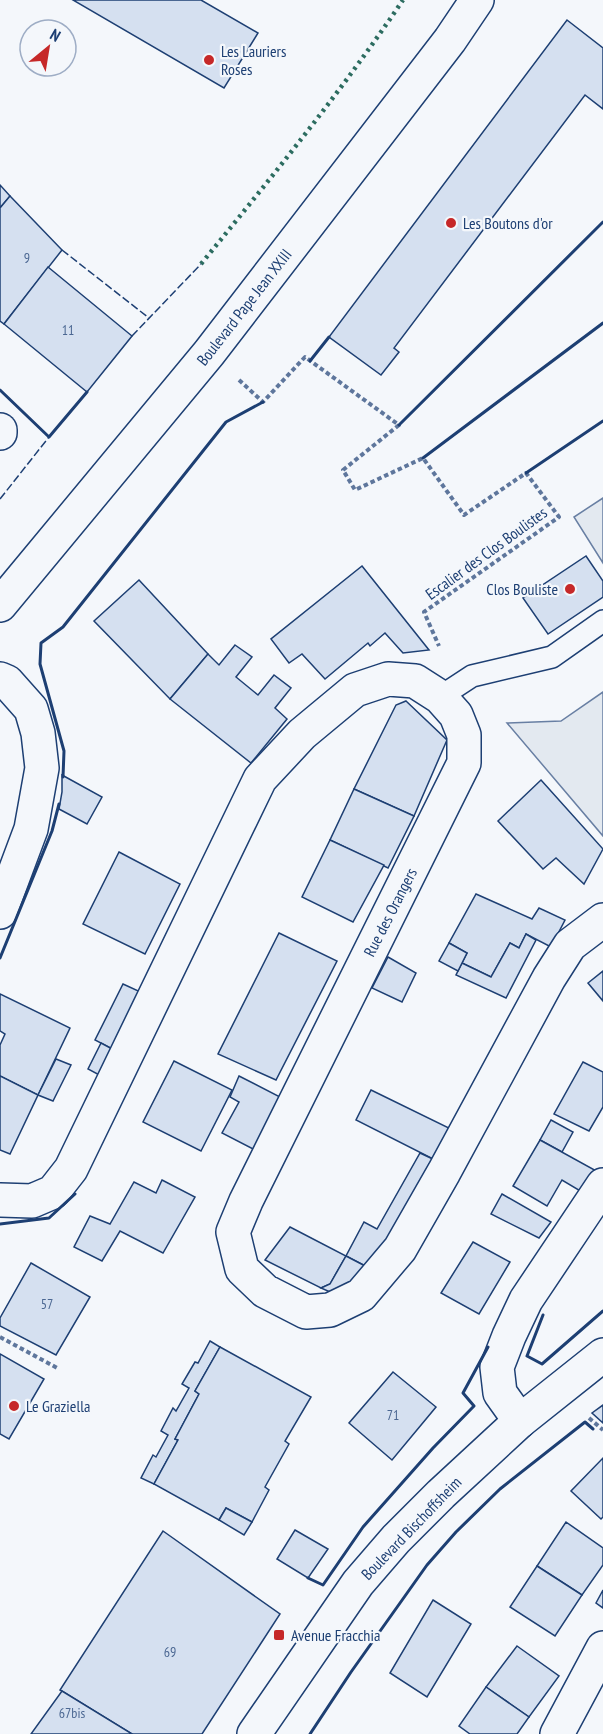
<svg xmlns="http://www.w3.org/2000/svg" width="603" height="1734" viewBox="0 0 603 1734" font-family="'PT Sans Narrow',sans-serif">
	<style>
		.green { fill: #e3e9f0; stroke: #687fa3; stroke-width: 1.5 }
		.building { fill: #d5e0f0; stroke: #1d3f73; stroke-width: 1.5 }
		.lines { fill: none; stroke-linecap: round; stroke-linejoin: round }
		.service-casing { stroke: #1d3f73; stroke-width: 24 }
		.minor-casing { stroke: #1d3f73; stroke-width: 36 }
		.secondary-casing { stroke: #1d3f73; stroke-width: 36 }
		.path { stroke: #5e769c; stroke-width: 4; stroke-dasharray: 4.5 3; stroke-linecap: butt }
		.service { stroke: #f4f7fb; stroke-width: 21 }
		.minor { stroke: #f4f7fb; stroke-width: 33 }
		.secondary { stroke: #f4f7fb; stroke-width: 33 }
		.hedge { stroke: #2c6c60; stroke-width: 4.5; stroke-dasharray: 3 4.5; stroke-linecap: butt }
		.fence { stroke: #1d3f73; stroke-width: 1.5; stroke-dasharray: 8 3; stroke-linecap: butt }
		.wall { stroke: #1d3f73; stroke-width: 3 }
		.poi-dot { fill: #c62828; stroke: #f4f7fb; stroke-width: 2 }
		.labels { text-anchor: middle; stroke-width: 4.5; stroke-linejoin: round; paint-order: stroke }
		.number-label { font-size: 14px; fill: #4b6792 }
		.poi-label { font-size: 16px; fill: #1d3f73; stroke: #f4f7fb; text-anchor: start }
		.street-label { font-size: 16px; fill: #1d3f73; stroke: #f4f7fb }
	</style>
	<rect width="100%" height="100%" fill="#f4f7fb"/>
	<g class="green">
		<path d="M603,498v65l-29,-46z"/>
		<path d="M603,692v144l-96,-113 54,-2z"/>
	</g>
	<g class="building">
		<path d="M73,0h128l57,33 -34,55z"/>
		<path d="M567,20l36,28v61l-18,-14 -191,253 5,4 -18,23 -52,-38z"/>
		<path d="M0,185l10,11 -10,12z"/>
		<path d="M10,196l52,54 -58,74 -4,-3v-113z"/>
		<path d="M48,267l84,69 -45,56 -83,-68z"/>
		<path d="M586,556l17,25v16l-55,37 -25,-36z"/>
		<path d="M362,566l67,84 -26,3 -18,-20 -15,13 -2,-3 -43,36 -23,-25 -13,9 -18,-24z"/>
		<path d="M139,580l69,74 -38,45 -76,-78z"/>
		<path d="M235,645l17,12 -16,20 22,18 16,-20 17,13 -16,20 12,11 -36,44 -81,-64 38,-45 11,11z"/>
		<path d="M406,701l41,39 -33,76 -60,-27 42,-84z"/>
		<path d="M62,775l40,22 -15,27 -28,-15 3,-17z"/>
		<path d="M541,780l62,69 -19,35 -28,-26 -13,11 -45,-48z"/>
		<path d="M354,789l60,27 -26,52 -58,-28z"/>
		<path d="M330,840l54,25 -31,57 -51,-25z"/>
		<path d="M119,852l61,32 -35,70 -62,-30z"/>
		<path d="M476,894l56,25 7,-11 26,12 -14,27 -25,-13 -7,14 -9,-5 -19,34 -29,-14 5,-10 -18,-10z"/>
		<path d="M279,933l58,28 -61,119 -58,-26z"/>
		<path d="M526,934l10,6 -30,58 -50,-23 6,-12 29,14 19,-34 9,5z"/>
		<path d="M449,943l18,10 -9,18 -19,-10z"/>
		<path d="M388,957l28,16 -14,29 -30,-14z"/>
		<path d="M603,971v30l-15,-18z"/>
		<path d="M123,984l22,10 -29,57 -21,-11z"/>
		<path d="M0,994l70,34 -32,67 -38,-19v-31l5,-11 -5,-3z"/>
		<path d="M101,1043l15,8 -13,26 -15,-8z"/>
		<path d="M56,1059l15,6 -18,36 -15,-6z"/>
		<path d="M174,1061l58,29 -31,61 -58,-29z"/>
		<path d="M583,1062l20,10v35l-14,24 -35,-17z"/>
		<path d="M0,1076l38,19 -28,59 -10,-4z"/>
		<path d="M239,1076l43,22 -27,52 -33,-17 17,-31 -9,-5z"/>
		<path d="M371,1090l82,40 -16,31 -81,-41z"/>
		<path d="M551,1120l22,12 -11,20 -22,-12z"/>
		<path d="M540,1140l60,33 -13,22 -25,-15 -15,26 -34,-20z"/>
		<path d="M420,1153l17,8 -68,107 -23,-12 18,-34 13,7z"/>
		<path d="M162,1180l33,17 -32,56 -43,-22 -18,30 -28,-14 16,-31 20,8 24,-42 22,11z"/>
		<path d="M502,1194l49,28 -12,16 -48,-24z"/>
		<path d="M290,1227l56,29 -16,28 -9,4 -56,-28z"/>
		<path d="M473,1242l37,20 -31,52 -38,-21z"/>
		<path d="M346,1256l23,12 -24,20 -15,4 -9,-4 9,-4z"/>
		<path d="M31,1263l59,34 -34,58 -56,-29v-8z"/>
		<path d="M210,1341l10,6 -25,44 4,3 -24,45 3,1 -24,44 -13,-6 12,-23 3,2 12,-22 -7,-4 12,-23 3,3 13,-23 -7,-4 13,-22 3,1z"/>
		<path d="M220,1347l91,50 -26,44 4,3 -24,43 4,3 -17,32 -26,-14 -7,12 -65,-36 24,-44 -3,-1 24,-45 -4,-3z"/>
		<path d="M0,1354l44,25 -35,60 -9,-5z"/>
		<path d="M393,1372l43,35 -44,53 -43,-37z"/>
		<path d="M603,1405v18l-11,-10z"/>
		<path d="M603,1458v59l-2,2 -30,-28z"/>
		<path d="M226,1508l26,14 -8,13 -25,-15z"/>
		<path d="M566,1522l37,26v17l-21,30 -45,-29z"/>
		<path d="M295,1530l33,19 -20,29 -31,-19z"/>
		<path d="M163,1531l117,83 -78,120h-70l-72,-44z"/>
		<path d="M537,1566l45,29 -27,41 -45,-29z"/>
		<path d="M603,1590v18l-7,-5z"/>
		<path d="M433,1600l38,24 -44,73 -37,-24z"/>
		<path d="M517,1646l42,30 -30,41 -43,-30z"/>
		<path d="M486,1687l43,30 -12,17h-47l-11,-8z"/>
		<path d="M62,1691l70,43h-101z"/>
	</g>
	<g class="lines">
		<defs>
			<path id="service" d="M440,697l32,-21 80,-19 51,-36"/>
			<g id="minor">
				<path d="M0,430v3"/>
				<path d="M0,605l209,-252 241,-313 27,-40"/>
				<path d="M0,679l7,3 24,27 7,24 4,35 -11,61 -31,83"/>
				<path d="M0,1200l32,1 21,-9 18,-23 189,-390 42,-45 53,-44 33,-11 27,2 25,16 16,18 8,20v28l-218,438 -13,31 9,37 23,22 41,21 24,-2 31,-15 39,-46 44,-77 105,-194 21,-33 33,-25"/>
				<path d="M520,1421l-20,-28 -3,-26 12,-31 17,-36 77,-115"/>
				<path d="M557,1734l46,-86"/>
			</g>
			<path id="secondary" d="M254,1734l104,-151 38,-44 45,-45 79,-73 83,-66"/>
		</defs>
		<use href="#service" class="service-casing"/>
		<use href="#minor" class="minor-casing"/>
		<use href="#secondary" class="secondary-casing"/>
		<g class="path">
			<path d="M239,380l24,22 42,-45 94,68 -56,45 12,20 68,-32 41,57 62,-42 33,44 -135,95 15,34"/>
			<path d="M0,1337l59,32"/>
			<path d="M589,1418l14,12"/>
		</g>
		<use href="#service" class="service"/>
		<use href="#minor" class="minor"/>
		<use href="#secondary" class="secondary"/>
		<path class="hedge" d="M201,264c70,-86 140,-172 202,-264"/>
		<g class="fence">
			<path d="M62,250l87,68"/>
			<path d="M132,336l69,-72"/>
			<path d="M0,499l49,-62"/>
		</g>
		<g class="wall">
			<path d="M310,361l19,-24"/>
			<path d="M0,390l49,47 38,-45"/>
			<path d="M399,425l204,-203"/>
			<path d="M423,458l180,-135"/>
			<path d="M526,473l77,-52"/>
			<path d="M63,777l1,-26 -24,-87 1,-21 22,-16 163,-205 37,-20"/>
			<path d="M0,958l52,-127 7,-27"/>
			<path d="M0,1224l49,-6 26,-24"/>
			<path d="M543,1315l-16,41 15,8 61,-53"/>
			<path d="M308,1578l15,7 40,-58 70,-79 41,-42 -11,-13 25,-46"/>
			<path d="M310,1734l41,-62 76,-107 29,-33 44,-43 85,-67 8,7"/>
		</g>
	</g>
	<g class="poi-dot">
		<circle cx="209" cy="60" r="6"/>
		<circle cx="451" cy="223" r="6"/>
		<circle cx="570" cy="589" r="6"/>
		<circle cx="14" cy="1406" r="6"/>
		<rect x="273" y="1629" width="12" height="12" rx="3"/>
	</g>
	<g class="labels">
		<g class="number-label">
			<text x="27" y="263">9</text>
			<text x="68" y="335">11</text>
			<text x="47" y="1309">57</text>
			<text x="393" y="1420">71</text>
			<text x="170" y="1657">69</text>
			<text x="72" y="1718">67bis</text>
		</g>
		<g class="poi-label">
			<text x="221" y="57">Les Lauriers<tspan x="221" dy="18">Roses</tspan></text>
			<text x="463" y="229">Les Boutons d'or</text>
			<text x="558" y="595" text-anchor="end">Clos Bouliste</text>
			<text x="26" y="1412">Le Graziella</text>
			<text x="291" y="1641">Avenue Fracchia</text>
		</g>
		<g class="street-label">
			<text transform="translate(244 307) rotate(-52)" y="6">Boulevard Pape Jean XXIII</text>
			<text transform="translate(486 553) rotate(-36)" y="6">Escalier des Clos Boulistes</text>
			<text transform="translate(390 912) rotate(-63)" y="6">Rue des Orangers</text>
			<text transform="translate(411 1528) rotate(-46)" y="6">Boulevard Bischoffsheim</text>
		</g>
	</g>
	<g transform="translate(48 48) rotate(30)"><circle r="28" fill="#f4f7fb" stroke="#9eadc5" stroke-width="1.5"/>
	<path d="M0-4.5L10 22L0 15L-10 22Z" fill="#c62828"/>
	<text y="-9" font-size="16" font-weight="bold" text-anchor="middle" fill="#1d3f73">N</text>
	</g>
</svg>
